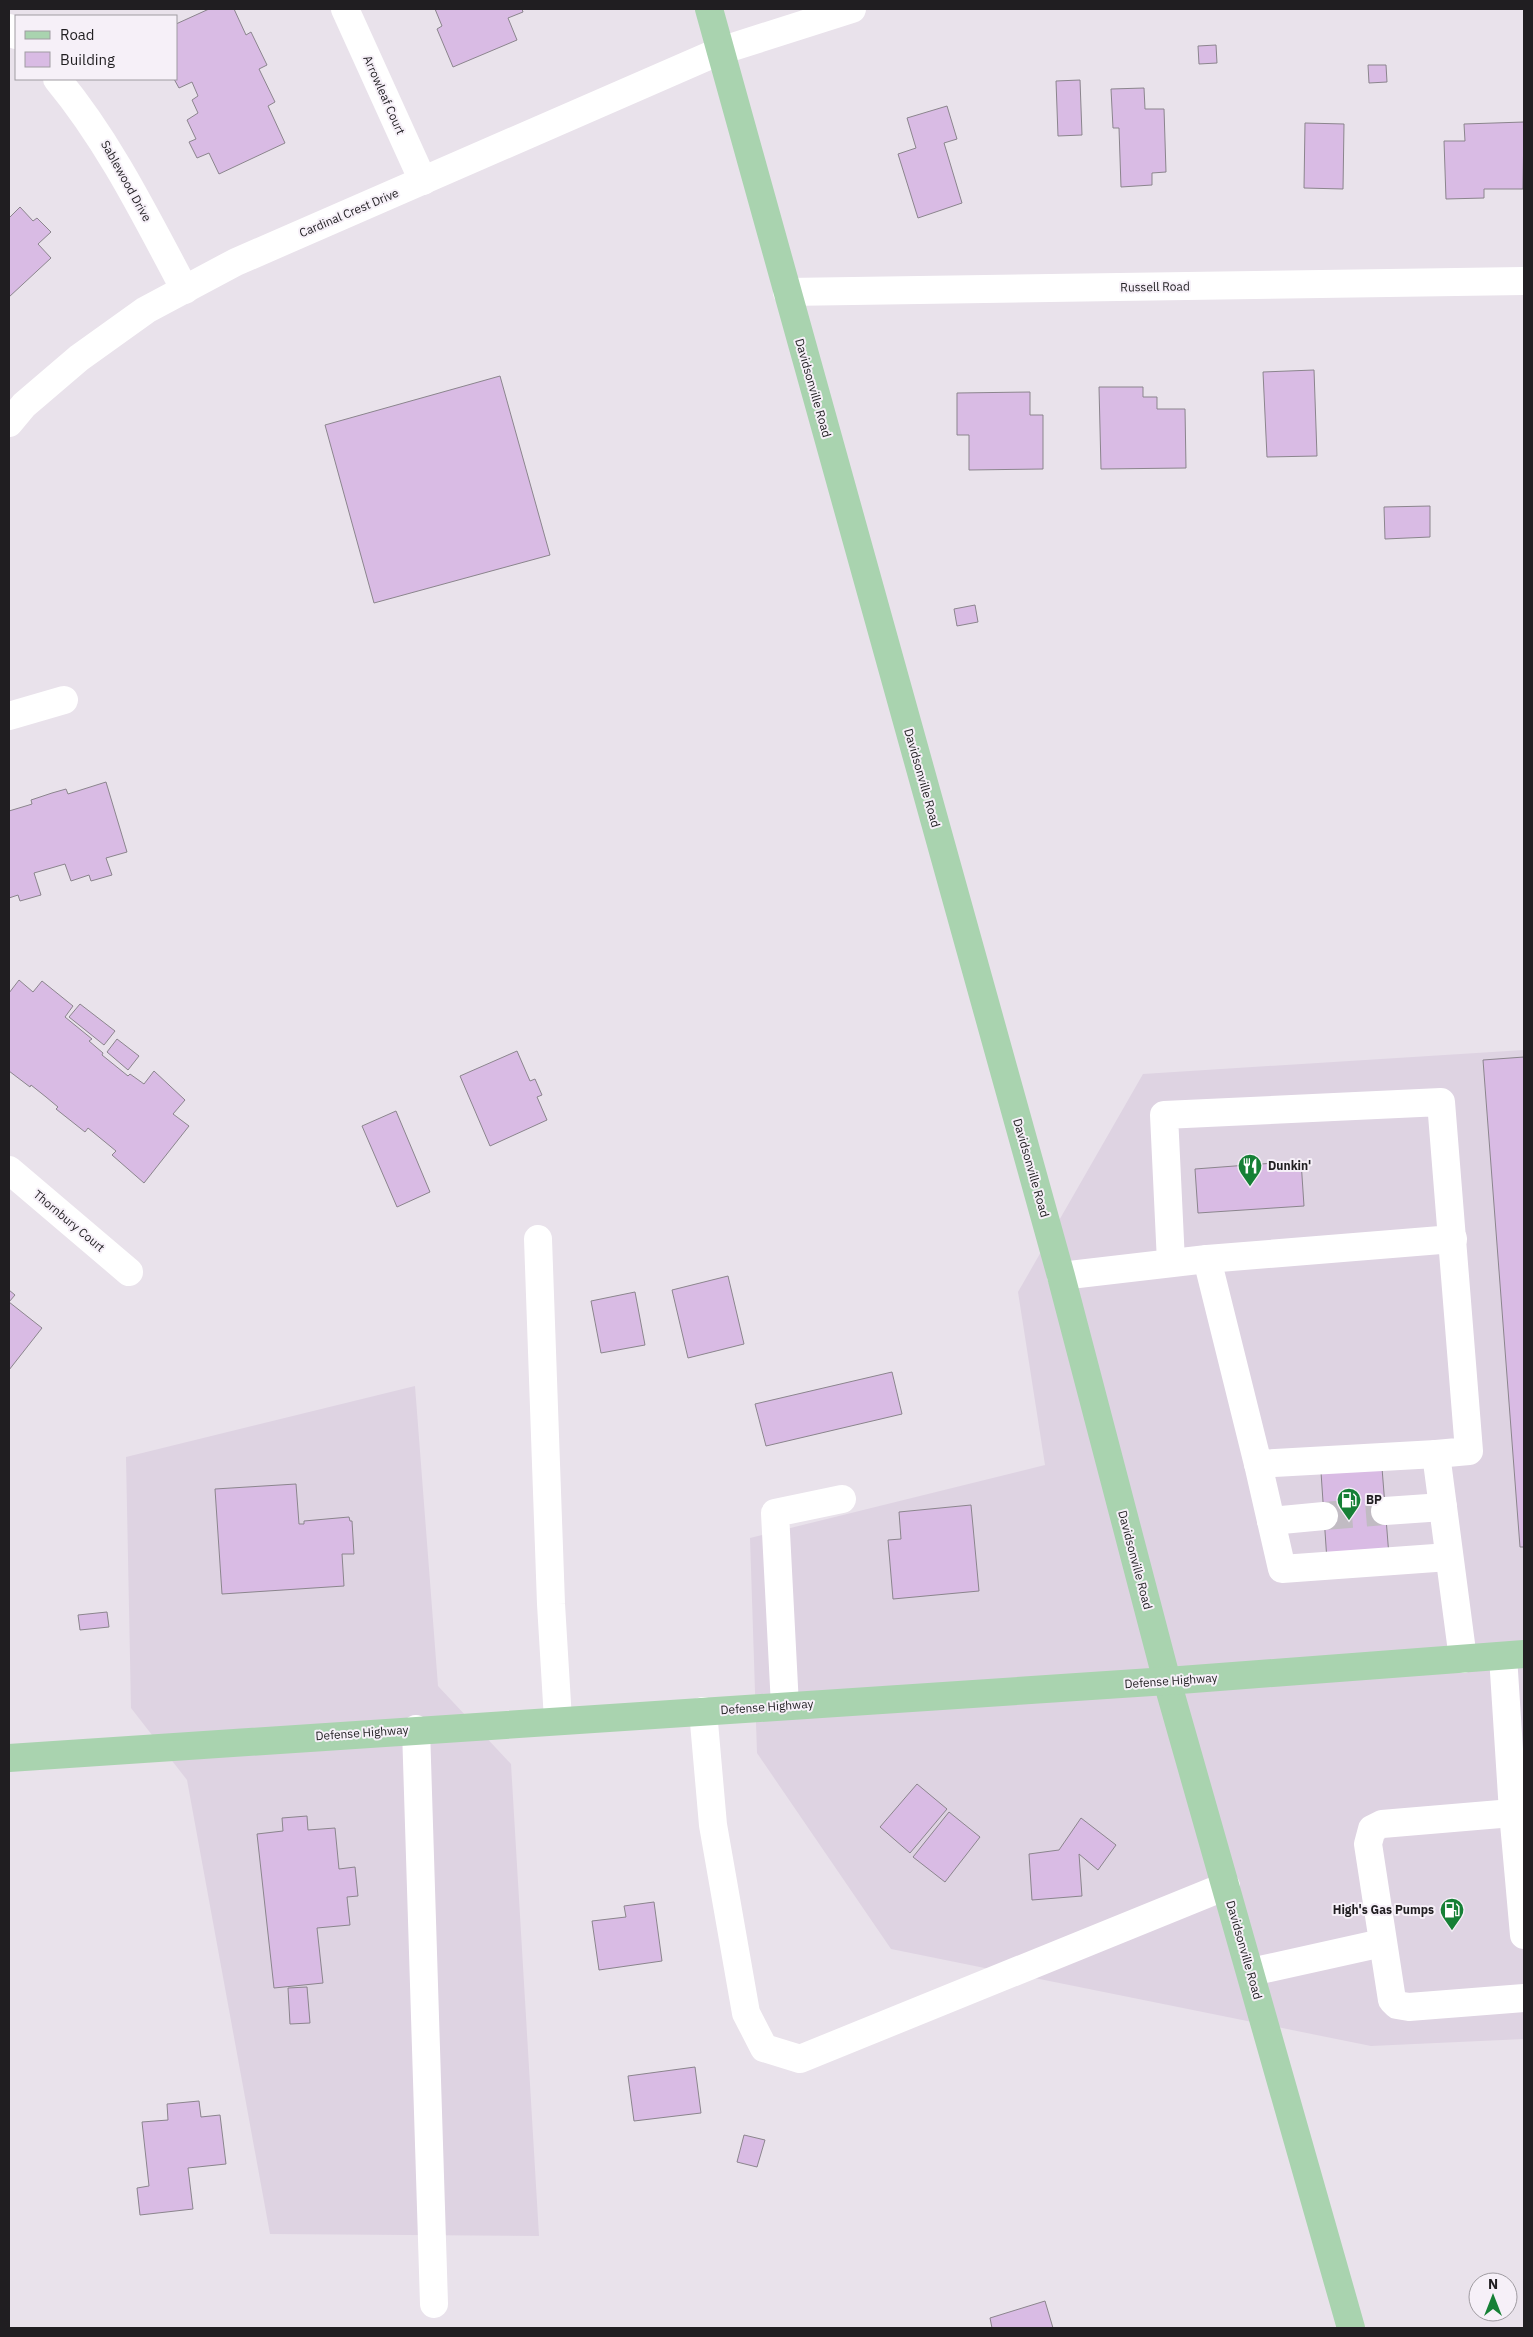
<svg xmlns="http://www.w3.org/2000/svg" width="1533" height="2337" viewBox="0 0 1533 2337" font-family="'IBM Plex Sans',sans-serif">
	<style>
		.built { fill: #ded3e2 }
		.building { fill: #d9bbe4; stroke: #8b858d }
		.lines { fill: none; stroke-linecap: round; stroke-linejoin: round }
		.minor-tunnel { stroke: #c1bbc3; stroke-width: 28; stroke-dasharray: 28 14; stroke-linecap: butt }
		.minor { stroke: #fff; stroke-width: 28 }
		.major { stroke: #a9d3af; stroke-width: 28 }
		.labels { text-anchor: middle; stroke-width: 4; stroke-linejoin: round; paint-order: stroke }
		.street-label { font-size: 12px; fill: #201e21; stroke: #f6f0f8 }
		.poi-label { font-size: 12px; font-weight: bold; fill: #201e21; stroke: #f6f0f8; text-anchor: start }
	</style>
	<rect width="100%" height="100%" fill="#e9e2eb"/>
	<g class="built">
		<path d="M1524,1050v989l-153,7 -480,-97 -134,-196 -7,-215 295,-73 -27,-173 125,-218z"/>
		<path d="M415,1386l23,300 73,78 28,472 -269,-2 -83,-454 -56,-72 -5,-251z"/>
	</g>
	<g class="building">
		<path d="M209,9h25l12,26 5,-3 16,33 -8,4 16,33 -7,4 17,37 -66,31 -10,-21 -12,5 -8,-16 7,-3 -9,-19 11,-7 -6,-13 6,-4 -6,-14 -13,6 -5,-9h2v-55z"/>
		<path d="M435,9h87l1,3 -15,6 9,22 -64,27 -16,-38 5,-3z"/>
		<path d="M1216,45l1,18 -18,1 -1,-18z"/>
		<path d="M1368,65h18l1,17 -18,1z"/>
		<path d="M1080,80l2,55 -24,1 -2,-55z"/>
		<path d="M1144,88l1,21h19l2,63 -14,1v12l-31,2 -2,-59h-6l-2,-39z"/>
		<path d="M947,106l10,33 -13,4 18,60 -44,15 -20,-64 18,-6 -9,-30z"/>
		<path d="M1524,122l-1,67h-39v9l-38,1 -2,-58h21l-1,-17z"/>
		<path d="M1305,123l39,1 -1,65 -39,-1z"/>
		<path d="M20,207l13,14 4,-3 14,14 -13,12 13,14 -42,39v-79z"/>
		<path d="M1314,370l3,86 -50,1 -4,-85z"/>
		<path d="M500,376l50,179 -176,48 -49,-178z"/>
		<path d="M1099,387h44v10h14v12h28l1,59 -85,1z"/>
		<path d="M1030,392v23h13v54l-74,1v-35h-12v-42z"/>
		<path d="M1430,506v31l-45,2 -1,-32z"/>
		<path d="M975,605l3,17 -21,4 -3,-17z"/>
		<path d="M106,782l21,70 -21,6 6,17 -21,6 -2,-6 -18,6 -6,-17 -31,9 7,22 -21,6 -2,-6 -9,3v-87l20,-6 3,-1 -1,-4 21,-7 14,-4 2,5z"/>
		<path d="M19,980l14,12 9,-11 31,25 -8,11 27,22 -3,2 14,12 -1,2 26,21 2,-2 14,10 10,-13 31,29 -12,14 16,12 -45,57 -32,-28 4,-4 -28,-23 -3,4 -29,-23 2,-2 -12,-10 -15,-12 -1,2 -21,-16v-78z"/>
		<path d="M80,1004l35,27 -11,14 -35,-28z"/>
		<path d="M117,1039l22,17 -11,14 -21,-18z"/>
		<path d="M517,1051l13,30 5,-2 7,16 -5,2 10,23 -57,26 -30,-70z"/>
		<path d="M1524,1057v490h-4l-37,-487z"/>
		<path d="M396,1111l34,81 -33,15 -35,-81z"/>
		<path d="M1301,1161l3,45 -106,7 -3,-44z"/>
		<path d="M728,1276l16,68 -56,14 -16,-68z"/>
		<path d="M9,1290l6,5 -6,7 33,26 -33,42z"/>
		<path d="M635,1292l10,53 -44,8 -10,-52z"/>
		<path d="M892,1372l10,42 -136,32 -11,-42z"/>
		<path d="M1382,1468l7,88 -62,5 -6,-89z"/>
		<path d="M296,1484l3,40h5v-3l45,-4 1,4h2l2,33h-12l2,32 -122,8 -7,-105z"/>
		<path d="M971,1505l8,86 -86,8 -5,-59 13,-1 -2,-27z"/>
		<path d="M107,1612l2,15 -29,3 -2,-15z"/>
		<path d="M917,1784l30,25 -37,44 -30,-26z"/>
		<path d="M949,1812l31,25 -35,45 -32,-25z"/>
		<path d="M307,1816l1,14 27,-2 4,41 16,-2 3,29 -11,1 3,28 -33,3 6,55 -49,5 -17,-154 26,-3 -1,-13z"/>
		<path d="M1081,1818l35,27 -18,25 -19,-16 3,42 -50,4 -3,-46 30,-4z"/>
		<path d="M654,1902l8,59 -63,9 -7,-49 34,-4 -2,-11z"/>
		<path d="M307,1987l3,36 -20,1 -2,-36z"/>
		<path d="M695,2067l6,46 -67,8 -6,-45z"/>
		<path d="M199,2101l2,16 19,-2 6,49 -38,4 5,41 -53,6 -3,-27 12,-2 -7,-64 26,-2 -1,-16z"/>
		<path d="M744,2135l21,5 -8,27 -20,-5z"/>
		<path d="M1045,2301l8,27h-61l-2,-10z"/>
	</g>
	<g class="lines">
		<path class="minor-tunnel" d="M1324,1516l61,-5"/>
		<g class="minor">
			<path d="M345,9l78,172"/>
			<path d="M9,28l7,7"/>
			<path d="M57,79c53,64 89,138 128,211"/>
			<path d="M787,292l737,-11"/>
			<path d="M9,423l15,-18 55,-47 67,-48 90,-48 484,-211 132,-42"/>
			<path d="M9,716l55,-16"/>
			<path d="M9,1170l120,102"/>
			<path d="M538,1239l13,365 7,116"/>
			<path d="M1207,1259l246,-20"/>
			<path d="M1171,1262l-7,-147 277,-13 28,349 -33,3"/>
			<path d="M1061,1276l146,-17 51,205 178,-10 27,205"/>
			<path d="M1258,1464l24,105 167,-12"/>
			<path d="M1385,1511l58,-4"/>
			<path d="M1271,1521l53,-5"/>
			<path d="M1503,1656l10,156 11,123"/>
			<path d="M785,1706l-10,-193 67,-14"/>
			<path d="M703,1711l10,114 33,188 18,35 36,11 426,-173"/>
			<path d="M416,1729l18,575"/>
			<path d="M1524,1812l-142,12 -10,5 -4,15 24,156 5,5 12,2 115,-9"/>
			<path d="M1251,1972l131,-29"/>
		</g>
		<g class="major">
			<path d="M709,9l352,1267 106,405 184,647"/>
			<path d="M9,1758l1158,-77 357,-27"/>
		</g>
	</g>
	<defs>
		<symbol id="restaurant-pin" viewBox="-11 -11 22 30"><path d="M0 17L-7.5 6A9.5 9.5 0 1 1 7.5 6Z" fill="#168036" stroke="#f6f0f8"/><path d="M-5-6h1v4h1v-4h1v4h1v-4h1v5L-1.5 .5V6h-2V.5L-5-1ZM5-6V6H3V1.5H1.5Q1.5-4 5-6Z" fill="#fff"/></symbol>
		<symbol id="fuel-pin" viewBox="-11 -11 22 30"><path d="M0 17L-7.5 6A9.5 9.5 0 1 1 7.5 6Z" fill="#168036" stroke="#f6f0f8"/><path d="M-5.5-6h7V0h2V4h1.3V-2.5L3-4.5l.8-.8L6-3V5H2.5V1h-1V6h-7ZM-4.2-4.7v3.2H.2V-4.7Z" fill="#fff"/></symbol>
	</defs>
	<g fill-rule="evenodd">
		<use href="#restaurant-pin" x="1236" y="1152" width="28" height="38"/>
		<use href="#fuel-pin" x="1335" y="1486" width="28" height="38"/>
		<use href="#fuel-pin" x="1438" y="1896" width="28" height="38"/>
	</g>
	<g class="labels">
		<g class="street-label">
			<text transform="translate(384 95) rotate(66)" y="4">Arrowleaf Court</text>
			<text transform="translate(126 181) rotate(61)" y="4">Sablewood Drive</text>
			<text transform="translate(349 213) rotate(-23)" y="4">Cardinal Crest Drive</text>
			<text transform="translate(1155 287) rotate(-1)" y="4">Russell Road</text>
			<text transform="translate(813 388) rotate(74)" y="4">Davidsonville Road</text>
			<text transform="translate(922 778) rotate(74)" y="4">Davidsonville Road</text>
			<text transform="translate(1031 1168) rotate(74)" y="4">Davidsonville Road</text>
			<text transform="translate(69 1221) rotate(40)" y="4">Thornbury Court</text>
			<text transform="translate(1135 1560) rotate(75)" y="4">Davidsonville Road</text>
			<text transform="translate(1171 1681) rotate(-4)" y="4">Defense Highway</text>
			<text transform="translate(767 1707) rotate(-4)" y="4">Defense Highway</text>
			<text transform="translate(362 1733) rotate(-4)" y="4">Defense Highway</text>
			<text transform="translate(1244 1950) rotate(74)" y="4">Davidsonville Road</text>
		</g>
		<g class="poi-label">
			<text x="1268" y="1170">Dunkin'</text>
			<text x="1366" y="1504">BP</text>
			<text x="1434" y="1914" text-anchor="end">High's Gas Pumps</text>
		</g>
	</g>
	<rect width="1533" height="2337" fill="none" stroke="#201e21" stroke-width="20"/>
	<rect x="15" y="15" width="162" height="65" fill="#f6f0f8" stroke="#a09ca2"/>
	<rect x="25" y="31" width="25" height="8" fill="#a9d3af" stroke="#a09ca2"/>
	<text x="60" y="40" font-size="15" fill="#201e21">Road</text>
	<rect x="25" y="52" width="25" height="15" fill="#d9bbe4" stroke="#a09ca2"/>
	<text x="60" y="65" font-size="15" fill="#201e21">Building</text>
	<g transform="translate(1493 2297)"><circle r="24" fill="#f6f0f8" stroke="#a09ca2"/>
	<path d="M0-4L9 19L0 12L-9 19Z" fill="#168036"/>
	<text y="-8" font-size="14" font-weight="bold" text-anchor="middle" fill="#201e21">N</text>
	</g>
</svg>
